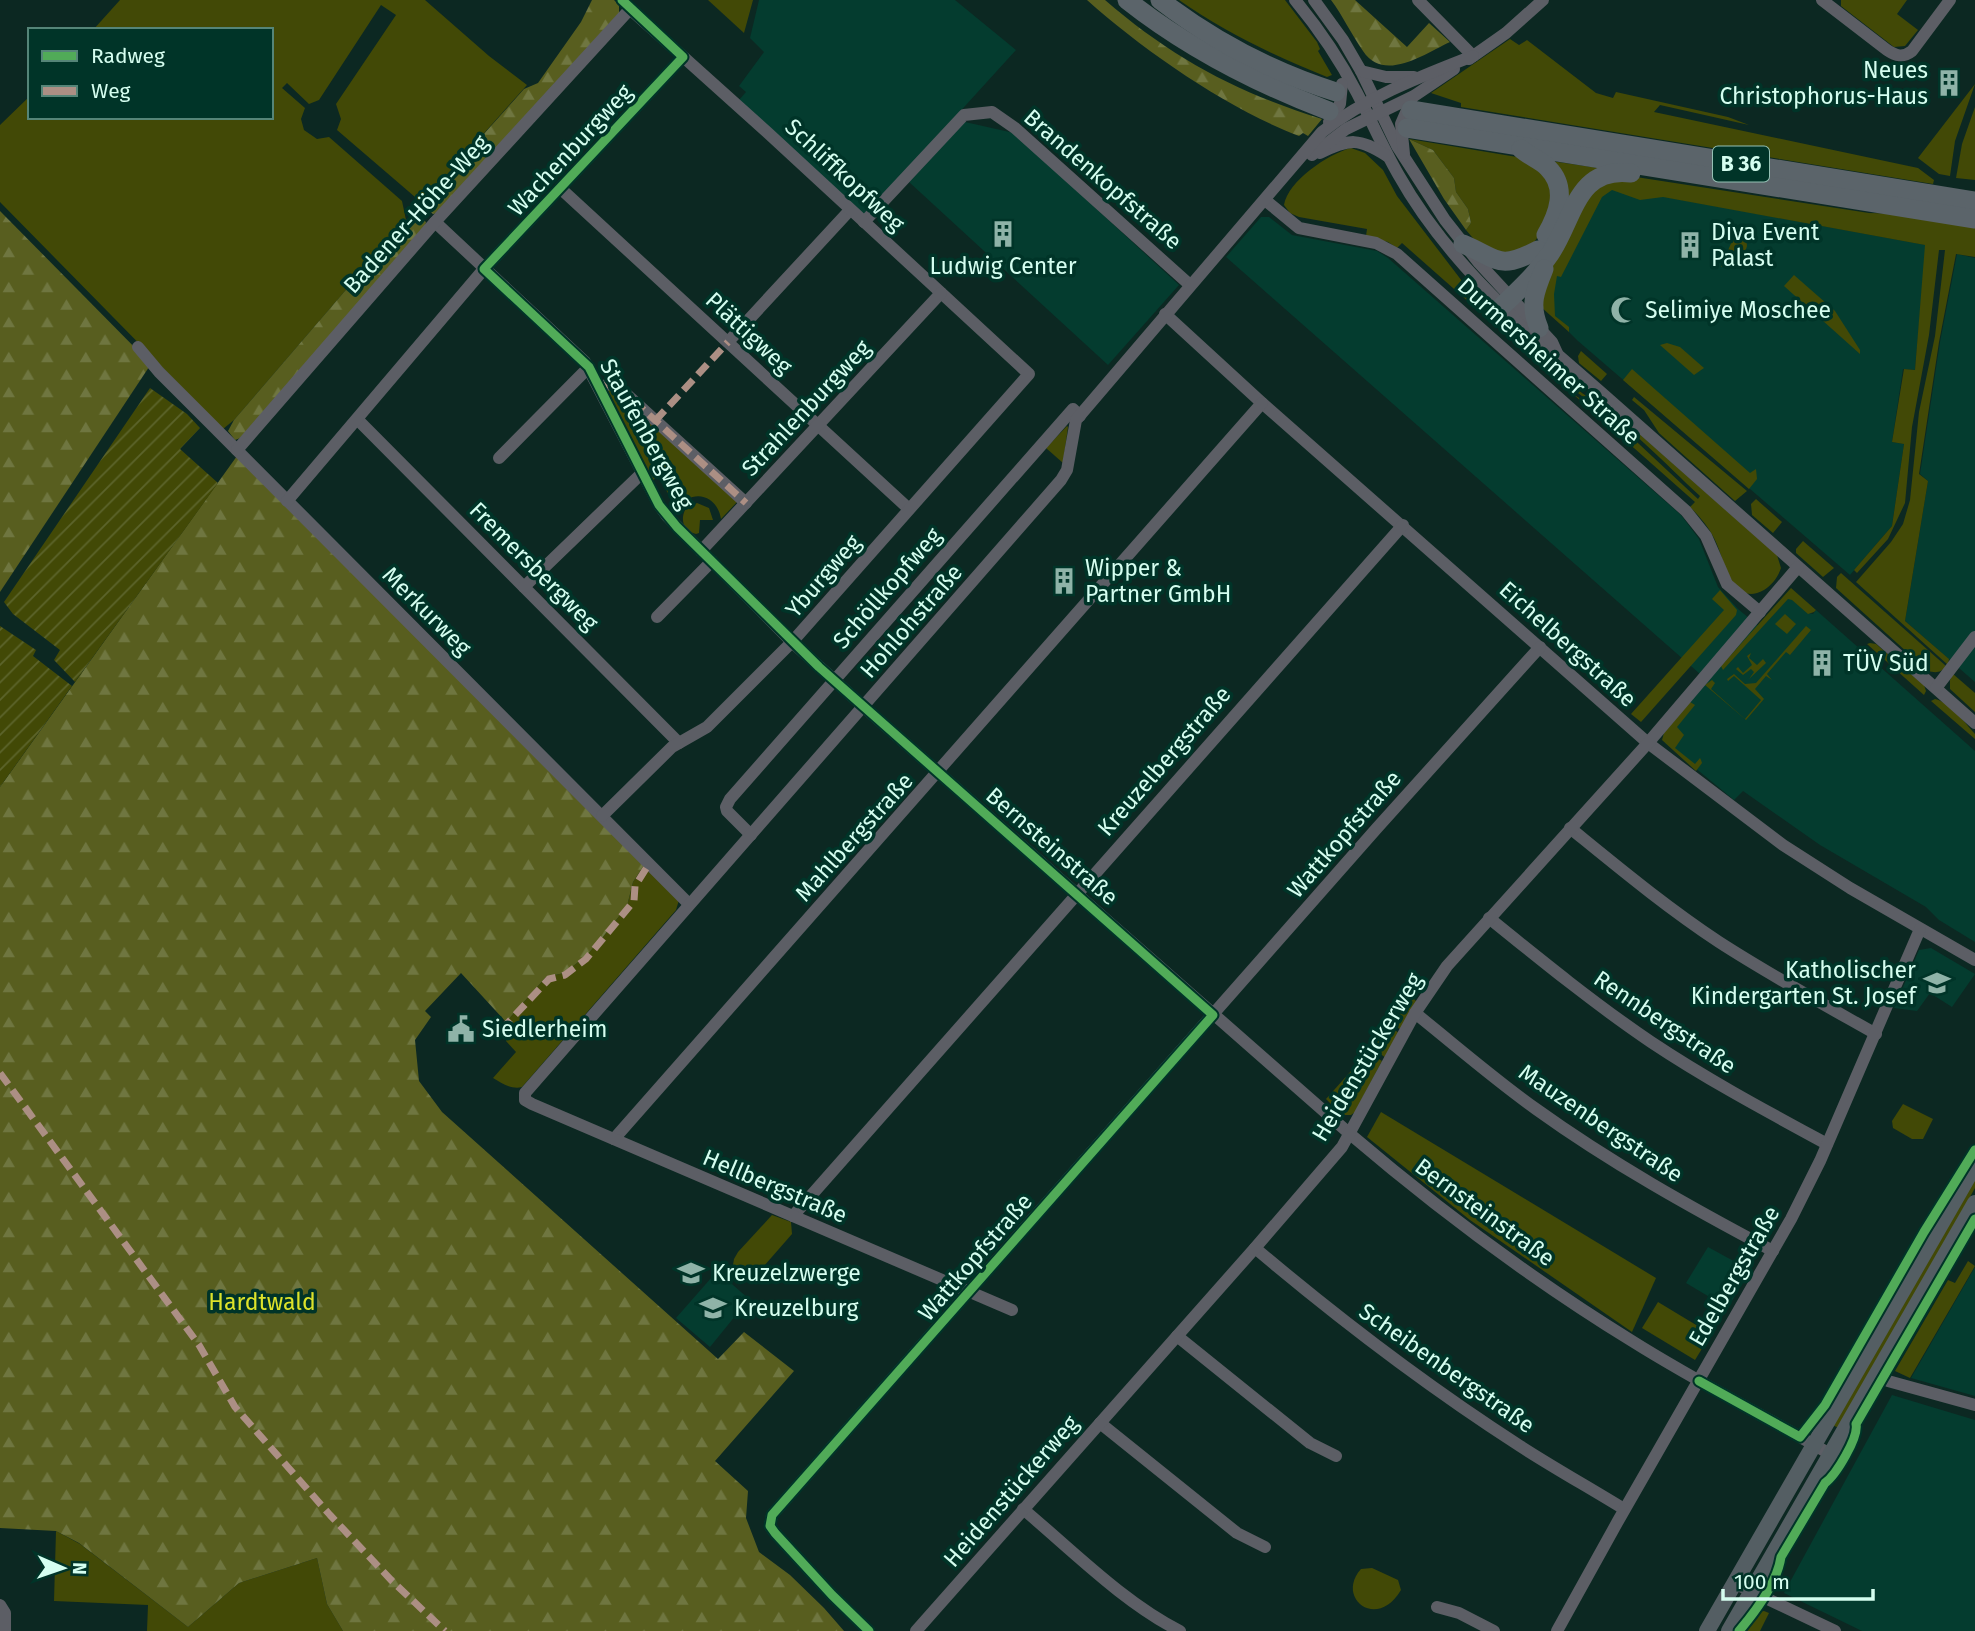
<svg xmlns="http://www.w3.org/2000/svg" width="1975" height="1631" viewBox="0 0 1975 1631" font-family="'Fira Sans',sans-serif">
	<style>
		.built { fill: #043c2f }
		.green { fill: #424906 }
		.forest { fill: url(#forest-firs) }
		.garden { fill: url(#garden-furrows) }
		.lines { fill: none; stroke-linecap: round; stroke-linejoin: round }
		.minor { stroke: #5c5e65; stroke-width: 12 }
		.major { stroke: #545e63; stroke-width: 16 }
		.highway { stroke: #5b646a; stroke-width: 19 }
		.quiet { stroke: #ac8f84; stroke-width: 7; stroke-dasharray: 14 7; stroke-linecap: butt }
		.cycleway-casing { stroke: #003428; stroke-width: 13 }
		.cycleway { stroke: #51ab58; stroke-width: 9 }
		.labels { text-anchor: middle; stroke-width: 7; stroke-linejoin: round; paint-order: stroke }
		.shield { fill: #003428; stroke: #95c1b4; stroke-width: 2 }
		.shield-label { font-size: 21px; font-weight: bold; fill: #d5fef0 }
		.poi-label { font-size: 23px; fill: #d5fef0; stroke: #003428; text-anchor: start }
		.street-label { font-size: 23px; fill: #d5fef0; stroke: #003428 }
		.park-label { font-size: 23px; fill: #dde32a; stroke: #003428 }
	</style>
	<defs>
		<pattern id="forest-firs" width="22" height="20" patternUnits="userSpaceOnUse" patternTransform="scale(1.75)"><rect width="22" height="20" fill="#585e1f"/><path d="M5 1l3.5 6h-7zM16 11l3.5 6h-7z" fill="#6f7640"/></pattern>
		<pattern id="garden-furrows" width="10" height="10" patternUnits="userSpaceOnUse" patternTransform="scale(1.75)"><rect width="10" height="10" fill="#424906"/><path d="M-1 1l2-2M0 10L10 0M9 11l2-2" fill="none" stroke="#5c642b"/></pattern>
	</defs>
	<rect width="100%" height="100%" fill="#0c2822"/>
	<g class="built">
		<path d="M759,0h196l61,50 -151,166 -126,-116 7,-8 -7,-6 25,-34 -14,-14z"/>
		<path d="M965,122l49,11 165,152 -71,80 -199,-183z"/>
		<path d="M1611,187l315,58 -11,125 -12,-1 -11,73 12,2 -12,82 -42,49 -272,-234 -24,-24 -11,-17 57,-105z"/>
		<path d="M1261,217h8l23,18 85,16 11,7 293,257 18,24 19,48 20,22 23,19 28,-31 19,16 5,1 3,-4 159,141v191l-36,-22 -13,-13 -106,-62 -77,-54 -9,9 -69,-57 -2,-8 45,-54 -482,-424z"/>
		<path d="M1957,254l18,4v424l-70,-61 23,-140 -8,-7 20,-132z"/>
		<path d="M1931,948l44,26 -23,33 -22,-14 -13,18 -23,-3 25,-58z"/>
		<path d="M1708,1247l42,23 -22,38 -42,-25z"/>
		<path d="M1975,1267v129l-64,-18z"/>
		<path d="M712,1277l7,7 6,-6 24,21 -39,48 -34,-29z"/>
		<path d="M1892,1395l83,25v211h-113l-78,-38z"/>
	</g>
	<g class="green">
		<path d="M120,0h305l64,56 38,29 -105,118 -85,-73 4,-11 -5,-15 60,-89 -15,-10 -62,95 -10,4 -22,-21 -5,5 23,20 -4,11 3,11 13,9 12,-2 73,64 4,19 -172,200 -11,9 -223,-227v-77l30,-29v21h241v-87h-178z"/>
		<path d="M708,0h45l-9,33z"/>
		<path d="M1179,0h106l32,42 3,7 -2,2 14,24 -5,2c-52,-21 -103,-45 -148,-77z"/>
		<path d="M1841,0h66l-10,14 21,16 -13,16 -11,1 -53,-41z"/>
		<path d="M1510,39l9,6 8,-5 69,53 17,5 3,-6 112,25 21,8 -89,-20 -6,7 264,56 16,12 -1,4 -472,-77v-4l-30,-10z"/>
		<path d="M1975,84l-20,57 -5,35 -11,-2 -21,-16z"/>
		<path d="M1975,107v73l-19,-2 6,-34z"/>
		<path d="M1409,139l114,19c13,7 29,19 30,36 2,17 -18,58 -37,61 -9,2 -23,-3 -32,-4l-18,-21 5,-7 -3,-14 -12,-17 -2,-14 -21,-28z"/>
		<path d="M1351,148l14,5 18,17 14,26 68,89 53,50 32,37 26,24 33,20 89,83 2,-3c-36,-33 -69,-70 -111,-96l5,-4 8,5 175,154 4,13c-3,9 -9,17 -17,22 -33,19 -40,-34 -50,-52 -6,-12 -14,-21 -24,-31l5,-5 -293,-259 -5,5 -9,-6 -22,-6 1,-7 -68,-12 -9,-4 -6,-8c4,-24 44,-51 67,-57z"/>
		<path d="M1551,161l48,7 -54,85 -16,16 22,-33z"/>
		<path d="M1623,175l246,38 33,1 73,12v31l-19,-3 -17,88 -20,132 9,7 -23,140 44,38 -1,6 -92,-83 35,-40 12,-18 7,-24 9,-88 16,-76 10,-86h-6l-10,85 -17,92 -7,76 -17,36 -31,34 -3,-3 38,-44 12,-82 -12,-2 12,-73 11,1 10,-125 -262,-48 -23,3 -28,-10 -10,7 -41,80 -4,-1 -3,18 1,22 14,11v5l-28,-25 -3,-11 49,-105z"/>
		<path d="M1744,224c1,4 -1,9 0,12 2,7 5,8 1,15l-3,-2 -13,15 -8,3 11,-26 -3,-11z"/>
		<path d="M1794,275l41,36 25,39v4l-76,-68z"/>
		<path d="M1524,333c24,23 35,45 64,64l-1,2c-27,-16 -44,-41 -63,-66z"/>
		<path d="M1667,343l13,4 24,21 -10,7 -34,-30z"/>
		<path d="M1581,351l26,23 -6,7 -22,-18 -1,-7z"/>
		<path d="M1632,369l118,104 6,-4 1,10 -8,10 -126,-109z"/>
		<path d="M613,387l124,115 -16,17c-4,-25 -30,-31 -44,-10l-19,-33 -6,5 -46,-90z"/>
		<path d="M1634,397l113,94 -12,10 -76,-68 -15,-23 -12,-10z"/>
		<path d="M1067,426l1,1 -5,36 -17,-15z"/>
		<path d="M1756,499l26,23 -9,11 -21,-18 -1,-11z"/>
		<path d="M697,503l12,5 4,12h-13l-1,13 -3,1c-12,-3 -16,-13 -11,-24z"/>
		<path d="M1803,541l31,27 -11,9 -27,-24v-4z"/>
		<path d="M1841,573l105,93c-5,7 -10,7 -18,5l-92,-83 1,-11z"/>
		<path d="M1791,588l25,22 -2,2 -6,2 -16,-14 -4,-1 -65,71 -2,-4z"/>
		<path d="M1720,590l17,20 -1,5 -95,107 -10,-8 93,-104 -12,-11z"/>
		<path d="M1785,614l11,10 -9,10 -12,-10z"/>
		<path d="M1806,626l5,4 -21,25 -4,-3 -19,22 5,6 -6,-4 -11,13 9,10 -18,21 -41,-35 7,-5 3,3 -4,6 34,30 16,-19 -27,-24 -6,5 -1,-2 7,-5 11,10 11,-1z"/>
		<path d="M1870,643l6,1 48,41 2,6 -2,4 -57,-51z"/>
		<path d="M1751,653l-2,5 8,7 6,-6 3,4 -17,16 5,-7 -3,-3 -8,6 -7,-6 2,-2 5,6 9,-8 -5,-9z"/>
		<path d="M1953,674l22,19v19l-25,-23v-9z"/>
		<path d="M1935,699c15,3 30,24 40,35v5l-44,-38z"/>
		<path d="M1690,702l5,3 -18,22 7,8 -9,13 20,16 5,-6 1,2 1,3 -6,8 -34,-31 2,-7z"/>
		<path d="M644,865l35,35 -3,10 -154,177c-10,3 -21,-4 -29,-9l23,-26 -10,-11 3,-9 -3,-10 40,-45 18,-4 22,-17 16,-18 25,-32 6,-24z"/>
		<path d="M1413,998l4,4 -16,28 -9,-7z"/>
		<path d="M1389,1026l10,7 -13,25 -15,-11z"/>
		<path d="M1368,1052l14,9 -27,51 -4,3h-9l-16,-16z"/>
		<path d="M1903,1104l30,15 -10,20h-11l-19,-11 -1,-7z"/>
		<path d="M1381,1112l275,166 -24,54 -162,-112 -103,-83z"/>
		<path d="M1975,1176v12l-136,240 -7,-3z"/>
		<path d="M772,1215l19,7 1,12 -36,41c-10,5 -19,-1 -23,-10l1,-6 4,-7z"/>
		<path d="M1975,1222v6l-80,139 -2,-4z"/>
		<path d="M1968,1261l7,5 -65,112 -15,-7 53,-91 7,3z"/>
		<path d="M1658,1302l53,32 -16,26 -53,-32z"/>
		<path d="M56,1531l24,13 108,83 51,-44 78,-25 10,46 16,27h-196l1,-26 -94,-4z"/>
		<path d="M1372,1568l26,12 3,10c-24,41 -66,8 -40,-21z"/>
		<path d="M1764,1611l5,2 -9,18h-13l11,-19z"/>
	</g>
	<g class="forest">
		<path d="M592,0h22l5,5v8l-181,200 -5,1 -11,-11 102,-114 14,-6 43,-61z"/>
		<path d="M1087,0h18c67,58 133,93 217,119l-14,17 -5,-3 -4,3c-71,-27 -155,-85 -212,-136z"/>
		<path d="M1331,0h24l52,47 22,-24 21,19c-26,12 -66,41 -87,9 -12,-17 -20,-35 -32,-51z"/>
		<path d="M1409,139l24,11 21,28 2,14 12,17 3,14 -5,7 -22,-31z"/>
		<path d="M0,211l151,153 -151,228z"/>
		<path d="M415,214l11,8 -1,5 -182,210 -8,3 -7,-9 6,-11 172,-200z"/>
		<path d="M237,456l407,409 -11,17 -6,24 -25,32 -16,18 -22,17 -18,4 -40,45 -45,-49 -36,38 6,6 -16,23 4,41 23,31 276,247 26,-27 50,39 -79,90 33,30 -2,27 13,34 31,23 34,33 20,23h-501l-16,-27 -10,-46 -78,25 -51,44 -109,-84 -23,-12 -56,-3v-741z"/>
	</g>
	<g class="garden">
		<path d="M150,388l37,26 13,14 -20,21 38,34 -143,199 -21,-22 6,-10 -47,-36 -9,-12z"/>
		<path d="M0,626l36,24 -3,6 39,30 -72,101z"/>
	</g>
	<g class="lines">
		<g class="minor">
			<path d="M1295,0c24,29 45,60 62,93 14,27 26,55 41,81 38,68 92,122 149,174l10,6 46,40 372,329"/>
			<path d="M1314,0l29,40 18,31 36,75 48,74 34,43 73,79 5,11"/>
			<path d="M1418,0l55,56"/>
			<path d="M1822,0l65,50c9,6 16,8 25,1l38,-51"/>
			<path d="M1469,59l37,-26 37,-33"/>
			<path d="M1361,71l25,6h28"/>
			<path d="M1329,122l11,-18 2,-20"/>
			<path d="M1320,153c30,-15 39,-15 67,3"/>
			<path d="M1404,154l-3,-30 10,-23"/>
			<path d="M1312,155l34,-26 68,-33 40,-27"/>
			<path d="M560,188l349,321"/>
			<path d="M1265,200l34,28 77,15 21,11 289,257 20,25 21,48 33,28"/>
			<path d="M435,222l150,140 74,143 8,11 125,126 72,65 486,427c89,76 183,146 282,207 65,41 133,75 198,113"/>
			<path d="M864,222l100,-107 28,-3 23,16 175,157"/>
			<path d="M1165,314l97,89 386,340 135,102 67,43 125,72"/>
			<path d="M728,342l122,-132"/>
			<path d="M138,347l21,25 52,52 478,480"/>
			<path d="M600,388l13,-6 133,121"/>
			<path d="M358,420l321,323"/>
			<path d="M237,450l198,-228 195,-213 138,124 261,241 -237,268 -85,85 -35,20 -70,69"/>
			<path d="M499,458l90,-91"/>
			<path d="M287,501l197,-232 199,-212"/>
			<path d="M701,551l240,-258"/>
			<path d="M524,587l118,-114"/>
			<path d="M657,617l55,-56"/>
			<path d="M1936,688l39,-51"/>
			<path d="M1570,828c48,39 96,79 149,114 51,33 104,62 157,92"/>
			<path d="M751,835l-24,-24 -1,-4 4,-8 343,-390 7,7"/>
			<path d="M1489,918c53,43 106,86 162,124 57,38 117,70 176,102"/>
			<path d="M1415,1013c40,32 79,66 121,96 75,54 156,99 237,142"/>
			<path d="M614,1139l648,-736"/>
			<path d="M793,1216l610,-691"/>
			<path d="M1255,1248c84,71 172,138 265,198 34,22 70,42 104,63"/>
			<path d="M1012,1310l-480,-206 -7,-4v-7l536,-613 6,-10 9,-50 246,-288c44,-35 100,-56 151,-76"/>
			<path d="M1177,1336l133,107 26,13"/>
			<path d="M1877,1373l11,8 87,24"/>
			<path d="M1100,1423l137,110 28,14"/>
			<path d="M1023,1509c49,41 101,94 157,122"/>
			<path d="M1734,1583l101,48"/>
			<path d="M0,1605l5,8v18"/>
			<path d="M1437,1607l22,6 35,18"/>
			<path d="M869,1631l-37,-36 -57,-62 -5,-7 2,-11 605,-687 163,-181"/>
			<path d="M916,1631l339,-383 87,-101 73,-134 32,-47 201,-223 150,-176"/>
			<path d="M1557,1631l61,-110 173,-302 29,-58 100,-232"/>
		</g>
		<g class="major">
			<path d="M1707,1631l268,-466"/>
			<path d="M1729,1631l246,-428"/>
		</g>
		<g class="highway">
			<path d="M1127,0c62,49 129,83 202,111"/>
			<path d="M1160,0c52,40 113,72 176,92"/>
			<path d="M1411,110l564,91"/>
			<path d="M1407,128l568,91"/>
			<path d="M1521,149c9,8 20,11 27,19 20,20 10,46 -2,67"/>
			<path d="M1463,244c36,15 34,27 75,6"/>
			<path d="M1501,307c18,-17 35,-33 49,-53 24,-35 26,-88 81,-81"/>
			<path d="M1539,328c-10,-23 -4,-37 5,-59"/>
		</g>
		<g class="quiet">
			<path d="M600,388l13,-6 133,121"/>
			<path d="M655,421l73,-79"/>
			<path d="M501,1030l48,-51 16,-4 21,-16 48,-58 1,-15 14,-22"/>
			<path d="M0,1073l199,272 36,62 95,108 62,66 53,50"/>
		</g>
		<defs>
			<g id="cycleway">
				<path d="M622,0l61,57 -199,212 105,98 70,138 18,22 142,140 394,348 -441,500 -2,11 5,7 57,62 37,36"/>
				<path d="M1699,1381l101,56 25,-32 99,-173 51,-82"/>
				<path d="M1739,1631c17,-20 38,-48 42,-74l44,-74c11,-8 34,-46 31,-59l119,-205"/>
			</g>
		</defs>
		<use href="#cycleway" class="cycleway-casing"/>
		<use href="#cycleway" class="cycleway"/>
	</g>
	<defs>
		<symbol id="building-bare" viewBox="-9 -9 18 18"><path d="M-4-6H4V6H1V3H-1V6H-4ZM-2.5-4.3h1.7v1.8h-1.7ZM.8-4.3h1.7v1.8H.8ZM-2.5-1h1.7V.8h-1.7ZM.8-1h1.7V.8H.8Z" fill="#8fb3a8" stroke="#003428" stroke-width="2.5" paint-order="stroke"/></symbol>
		<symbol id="mosque-bare" viewBox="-9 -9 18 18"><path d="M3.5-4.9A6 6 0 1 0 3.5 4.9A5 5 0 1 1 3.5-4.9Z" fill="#8fb3a8" stroke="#003428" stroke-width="2.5" paint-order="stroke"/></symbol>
		<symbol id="school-bare" viewBox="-9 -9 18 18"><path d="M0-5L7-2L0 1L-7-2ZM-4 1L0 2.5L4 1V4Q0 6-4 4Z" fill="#8fb3a8" stroke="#003428" stroke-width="2.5" paint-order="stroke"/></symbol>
		<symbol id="civic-bare" viewBox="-9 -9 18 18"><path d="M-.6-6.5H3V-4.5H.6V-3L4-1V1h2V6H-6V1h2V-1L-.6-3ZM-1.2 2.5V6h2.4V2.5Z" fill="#8fb3a8" stroke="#003428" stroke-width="2.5" paint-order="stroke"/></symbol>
	</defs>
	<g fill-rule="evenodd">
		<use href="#building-bare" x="1930" y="64" width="38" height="38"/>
		<use href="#building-bare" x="984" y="215" width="38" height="38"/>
		<use href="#building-bare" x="1671" y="226" width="38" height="38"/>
		<use href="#mosque-bare" x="1605" y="291" width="38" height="38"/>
		<use href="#building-bare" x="1045" y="562" width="38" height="38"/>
		<use href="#building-bare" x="1803" y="644" width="38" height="38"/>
		<use href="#school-bare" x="1918" y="964" width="38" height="38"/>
		<use href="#civic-bare" x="442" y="1010" width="38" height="38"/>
		<use href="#school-bare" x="672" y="1254" width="38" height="38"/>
		<use href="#school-bare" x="694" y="1289" width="38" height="38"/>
	</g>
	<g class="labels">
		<rect class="shield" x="1713" y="146.5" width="56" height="35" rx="5"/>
		<g class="shield-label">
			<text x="1741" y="171">B 36</text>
		</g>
		<g class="poi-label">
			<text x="1928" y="78" text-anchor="end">Neues<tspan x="1928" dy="26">Christophorus-Haus</tspan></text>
			<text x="1711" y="240">Diva Event<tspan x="1711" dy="26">Palast</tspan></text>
			<text x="1003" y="274" text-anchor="middle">Ludwig Center</text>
			<text x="1645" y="318">Selimiye Moschee</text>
			<text x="1085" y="576">Wipper &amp;<tspan x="1085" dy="26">Partner GmbH</tspan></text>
			<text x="1843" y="671">TÜV Süd</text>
			<text x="1916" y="978" text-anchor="end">Katholischer<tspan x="1916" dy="26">Kindergarten St. Josef</tspan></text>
			<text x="482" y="1037">Siedlerheim</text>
			<text x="712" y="1281">Kreuzelzwerge</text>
			<text x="734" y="1316">Kreuzelburg</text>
		</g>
		<g class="street-label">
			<text transform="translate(570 150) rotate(-47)" y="8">Wachenburgweg</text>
			<text transform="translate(845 175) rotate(43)" y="8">Schliffkopfweg</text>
			<text transform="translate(1103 179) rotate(41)" y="8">Brandenkopfstraße</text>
			<text transform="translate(416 214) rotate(-48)" y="8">Badener-Höhe-Weg</text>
			<text transform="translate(749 333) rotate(43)" y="8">Plättigweg</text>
			<text transform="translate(1549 361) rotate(42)" y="8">Durmersheimer Straße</text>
			<text transform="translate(806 408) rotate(-47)" y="8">Strahlenburgweg</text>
			<text transform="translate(647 434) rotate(61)" y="8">Staufenbergweg</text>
			<text transform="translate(534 566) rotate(45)" y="8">Fremersbergweg</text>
			<text transform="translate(823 576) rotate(-49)" y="8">Yburgweg</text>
			<text transform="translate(887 588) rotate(-49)" y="8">Schöllkopfweg</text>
			<text transform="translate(427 611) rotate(45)" y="8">Merkurweg</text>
			<text transform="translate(911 621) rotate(-49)" y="8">Hohlohstraße</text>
			<text transform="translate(1568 644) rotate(42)" y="8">Eichelbergstraße</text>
			<text transform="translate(1164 761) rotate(-49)" y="8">Kreuzelbergstraße</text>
			<text transform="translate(1344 834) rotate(-49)" y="8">Wattkopfstraße</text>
			<text transform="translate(854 837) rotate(-48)" y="8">Mahlbergstraße</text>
			<text transform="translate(1052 846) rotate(41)" y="8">Bernsteinstraße</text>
			<text transform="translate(1665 1022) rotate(34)" y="8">Rennbergstraße</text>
			<text transform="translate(1367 1057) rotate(-59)" y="8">Heidenstückerweg</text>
			<text transform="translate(1601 1123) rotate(34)" y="8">Mauzenbergstraße</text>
			<text transform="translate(775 1186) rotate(23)" y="8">Hellbergstraße</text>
			<text transform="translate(1485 1212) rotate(36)" y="8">Bernsteinstraße</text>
			<text transform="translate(975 1257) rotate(-49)" y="8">Wattkopfstraße</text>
			<text transform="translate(1734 1276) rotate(-60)" y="8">Edelbergstraße</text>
			<text transform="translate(1447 1368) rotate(35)" y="8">Scheibenbergstraße</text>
			<text transform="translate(1011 1491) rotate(-49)" y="8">Heidenstückerweg</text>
		</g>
		<g class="park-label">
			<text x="262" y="1310">Hardtwald</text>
		</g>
	</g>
	<rect x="28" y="28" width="245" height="91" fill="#003428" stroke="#558578" stroke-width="2"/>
	<rect x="42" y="51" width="35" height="10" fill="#51ab58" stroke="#558578" stroke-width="2"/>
	<text x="91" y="63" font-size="21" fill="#d5fef0">Radweg</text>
	<rect x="42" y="86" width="35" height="10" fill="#ac8f84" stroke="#558578" stroke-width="2"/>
	<text x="91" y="98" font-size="21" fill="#d5fef0">Weg</text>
	<g transform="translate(63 1568) rotate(92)" stroke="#003428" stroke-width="5" paint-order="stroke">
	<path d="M0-5L12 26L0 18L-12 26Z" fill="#d5fef0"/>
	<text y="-10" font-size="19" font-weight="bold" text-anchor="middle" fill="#d5fef0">N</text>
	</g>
	<path d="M1723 1589v10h150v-10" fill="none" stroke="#d5fef0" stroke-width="3.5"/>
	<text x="1734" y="1589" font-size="21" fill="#d5fef0" stroke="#003428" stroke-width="5" paint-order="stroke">100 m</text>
</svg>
